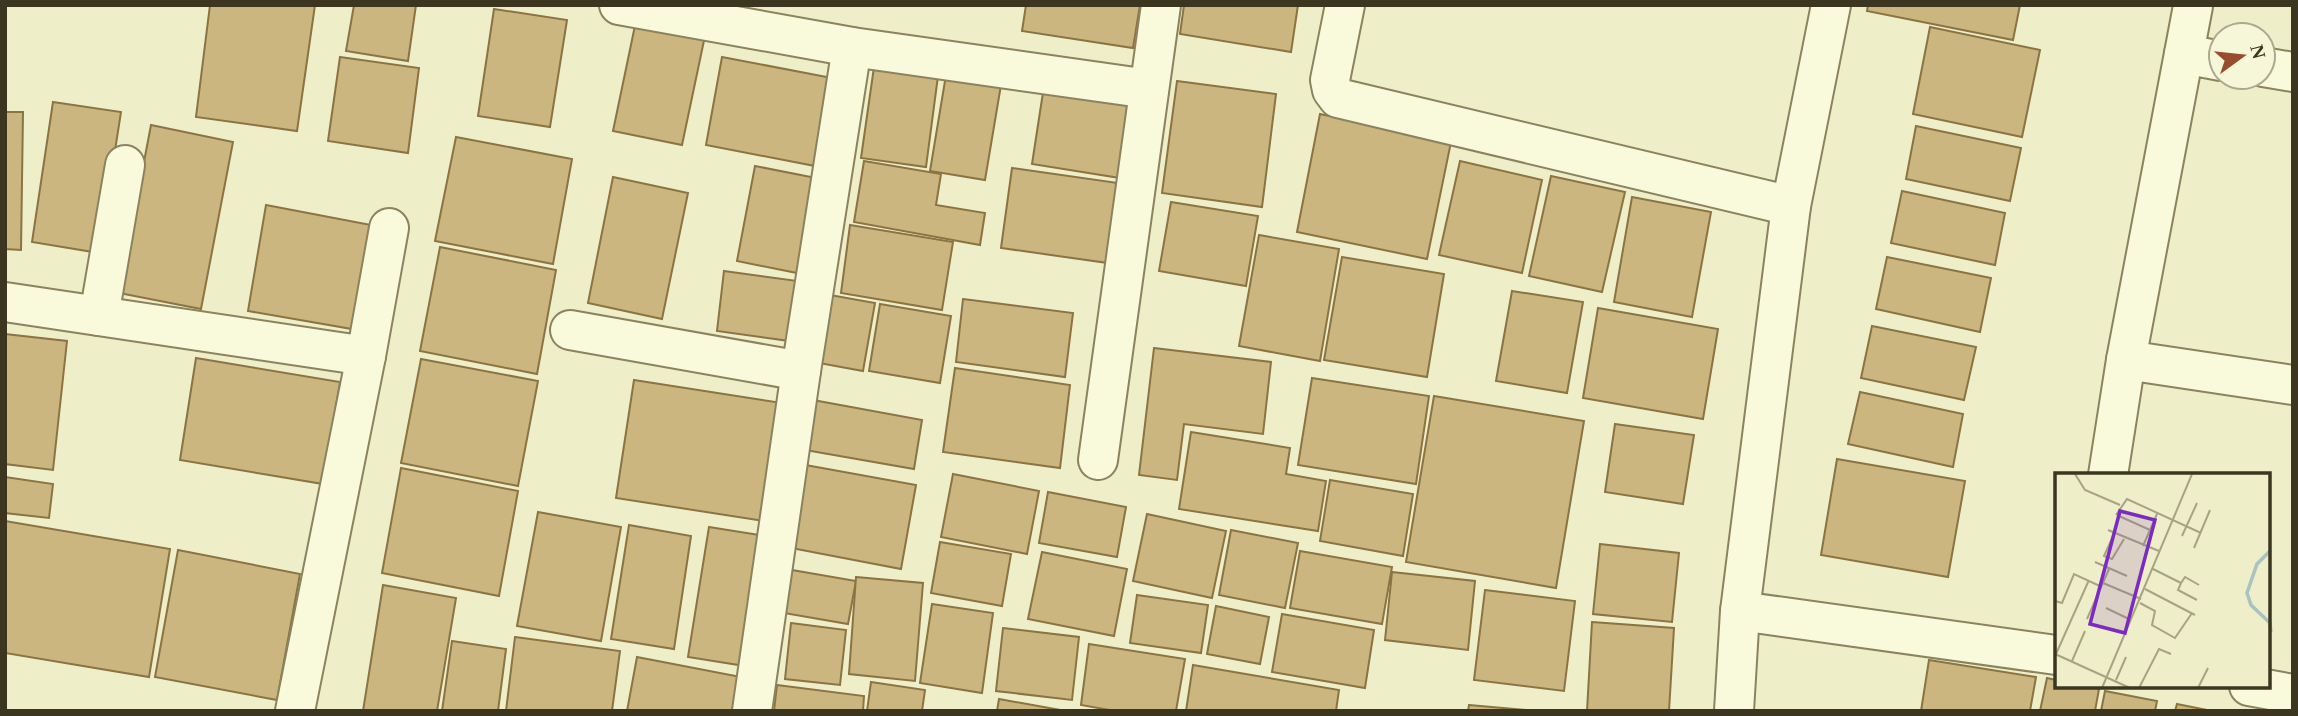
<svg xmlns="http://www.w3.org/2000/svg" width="2298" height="716" viewBox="0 0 2298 716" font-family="'Times New Roman',serif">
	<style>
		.building { fill: #ccb67f; stroke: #8a7443; stroke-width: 2 }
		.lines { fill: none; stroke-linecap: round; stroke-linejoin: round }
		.minor-casing { stroke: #8b835d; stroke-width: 42 }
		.minor { stroke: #f9f9dc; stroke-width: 38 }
		.inset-river { fill: none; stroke: #a9c3c3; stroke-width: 3.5 }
		.inset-road { fill: none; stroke: #a7a486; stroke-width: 2 }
		.view { fill: #7b2cbf; fill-opacity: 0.15; stroke: #7b2cbf; stroke-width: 3.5 }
		.inset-edge { fill: none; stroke: #3c3621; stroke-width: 3.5 }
	</style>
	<rect width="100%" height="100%" fill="#eeeec9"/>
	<g class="building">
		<path d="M210,5h105l-18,126 -101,-14z"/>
		<path d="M354,5h62l-8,56 -62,-10z"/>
		<path d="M1026,5h114l-7,43 -111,-17z"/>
		<path d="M1184,5h114l-7,47 -111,-18z"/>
		<path d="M1868,5h152l-7,35 -146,-29z"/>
		<path d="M494,9l73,11 -17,107 -72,-11z"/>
		<path d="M637,16l69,15 -24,114 -69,-14z"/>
		<path d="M1930,27l110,23 -18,87 -109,-23z"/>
		<path d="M340,57l79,11 -11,85 -80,-12z"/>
		<path d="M722,57l110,21 -17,88 -109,-21z"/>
		<path d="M874,67l64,9 -12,91 -65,-9z"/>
		<path d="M947,69l55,10 -17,101 -55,-9z"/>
		<path d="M1177,81l99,13 -14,113 -100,-14z"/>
		<path d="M1044,86l88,13 -12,79 -88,-14z"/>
		<path d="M53,102l68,10 -22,141 -67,-11z"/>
		<path d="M5,112h18l-2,138 -16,-1z"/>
		<path d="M1320,114l131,28 -24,117 -130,-27z"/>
		<path d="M151,125l82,17 -32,167 -82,-16z"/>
		<path d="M1916,126l105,22 -11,53 -104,-22z"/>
		<path d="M456,137l116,22 -19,105 -118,-23z"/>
		<path d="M864,161l77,13 -5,31 49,8 -5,32 -126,-23z"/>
		<path d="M1460,161l82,19 -20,93 -83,-18z"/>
		<path d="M755,166l61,12 -19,95 -60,-12z"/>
		<path d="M1012,168l106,15 -10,80 -107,-15z"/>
		<path d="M1551,176l74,16 -23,100 -73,-16z"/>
		<path d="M613,177l75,16 -26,126 -74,-16z"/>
		<path d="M1902,191l103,22 -10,52 -104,-22z"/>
		<path d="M1632,197l79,15 -19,105 -78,-15z"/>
		<path d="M1171,202l87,14 -12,70 -87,-15z"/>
		<path d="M266,205l105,20 -19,104 -104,-18z"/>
		<path d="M850,225l103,17 -11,68 -101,-17z"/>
		<path d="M1259,235l80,14 -19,112 -81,-15z"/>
		<path d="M440,247l116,23 -19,104 -117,-23z"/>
		<path d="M1342,257l102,17 -17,103 -103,-17z"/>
		<path d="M1887,257l104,21 -11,54 -104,-23z"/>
		<path d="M724,271l81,11 -8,60 -80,-11z"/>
		<path d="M1512,291l71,11 -16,91 -71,-12z"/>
		<path d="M830,295l45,8 -12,68 -44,-8z"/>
		<path d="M963,299l110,14 -8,64 -109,-15z"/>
		<path d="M880,304l71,12 -11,67 -71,-12z"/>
		<path d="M1598,308l120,21 -15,90 -120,-21z"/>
		<path d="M1872,326l104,21 -12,53 -103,-22z"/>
		<path d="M5,334l62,7 -14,129 -48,-6z"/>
		<path d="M1154,348l117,14 -8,72 -79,-10 -7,56 -38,-5z"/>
		<path d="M196,358l144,24 -17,102 -143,-24z"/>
		<path d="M421,359l117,22 -20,105 -117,-23z"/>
		<path d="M955,368l115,17 -10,83 -117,-16z"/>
		<path d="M1312,378l117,18 -13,88 -118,-19z"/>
		<path d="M634,380l148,23 -18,118 -148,-23z"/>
		<path d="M1860,392l103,22 -10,53 -105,-23z"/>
		<path d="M1434,396l150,25 -28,167 -150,-26z"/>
		<path d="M813,400l109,20 -8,49 -109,-19z"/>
		<path d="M1615,424l79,11 -11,69 -78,-12z"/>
		<path d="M1191,432l99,16 -4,26 40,7 -8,50 -139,-22z"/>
		<path d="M1837,459l128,22 -17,96 -127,-22z"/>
		<path d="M800,464l116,21 -15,84 -115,-22z"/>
		<path d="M401,468l117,23 -19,105 -117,-23z"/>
		<path d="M953,474l86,17 -12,63 -86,-17z"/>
		<path d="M5,477l48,7 -4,34 -44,-5z"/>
		<path d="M1330,480l83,14 -10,62 -83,-15z"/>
		<path d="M1048,492l78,15 -9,50 -78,-14z"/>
		<path d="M538,512l83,15 -20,114 -84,-15z"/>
		<path d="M1147,514l79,17 -14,67 -79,-17z"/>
		<path d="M5,521l165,28 -21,128 -144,-24z"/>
		<path d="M629,525l62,11 -17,113 -63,-10z"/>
		<path d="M709,527l56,9 -20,130 -57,-9z"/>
		<path d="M1231,530l67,13 -13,65 -66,-13z"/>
		<path d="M940,542l71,12 -9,52 -71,-13z"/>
		<path d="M1600,544l79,9 -7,69 -79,-8z"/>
		<path d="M178,550l122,24 -23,126 -122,-23z"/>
		<path d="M1300,551l92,16 -10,57 -92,-16z"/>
		<path d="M1042,552l85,17 -13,67 -86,-17z"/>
		<path d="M792,570l64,11 -8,43 -64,-11z"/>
		<path d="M1392,572l83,9 -7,69 -83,-10z"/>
		<path d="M856,577l67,6 -8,98 -66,-7z"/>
		<path d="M383,585l73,13 -19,113h-74z"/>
		<path d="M1485,590l90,11 -11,90 -90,-11z"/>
		<path d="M1137,595l71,10 -7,48 -71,-10z"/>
		<path d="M932,604l61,9 -11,80 -62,-10z"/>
		<path d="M1216,606l53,11 -9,47 -53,-10z"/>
		<path d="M1282,614l92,16 -9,58 -93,-16z"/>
		<path d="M1592,622l82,6 -5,83h-82z"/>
		<path d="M791,623l55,7 -6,55 -55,-6z"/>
		<path d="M1003,628l76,9 -7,63 -76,-9z"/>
		<path d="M515,637l105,14 -8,60h-106z"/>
		<path d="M452,641l54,8 -8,62h-56z"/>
		<path d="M1089,644l96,15 -9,52h-61l-34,-6z"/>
		<path d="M637,657l109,21 -6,33h-113z"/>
		<path d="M1929,660l107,17 -6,34h-109z"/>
		<path d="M1193,665l146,25 -3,21h-150z"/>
		<path d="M2047,678l9,2v6h31l12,3 -4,22h-55z"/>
		<path d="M871,682l54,8 -3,21h-55z"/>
		<path d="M777,685l87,11 -1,15h-89z"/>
		<path d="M2105,691l52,10 -2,10h-54z"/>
		<path d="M999,699l67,12h-69z"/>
		<path d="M2177,704l35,7h-37z"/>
		<path d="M1469,705l57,5 -1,1h-57z"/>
	</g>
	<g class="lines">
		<defs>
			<g id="minor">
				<path d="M619,5l233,42 297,42"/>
				<path d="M1345,5l-15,75 2,10 6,8 453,108"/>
				<path d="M2184,54l37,7"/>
				<path d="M2263,67l30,5"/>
				<path d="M5,302l361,54"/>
				<path d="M99,316l26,-151"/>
				<path d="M570,330l231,41"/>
				<path d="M2126,360l167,25"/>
				<path d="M1098,460l63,-455"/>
				<path d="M2108,475l18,-115 67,-354"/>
				<path d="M1740,611l316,44"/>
				<path d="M2249,686l44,8"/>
				<path d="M295,711l71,-355 23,-128"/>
				<path d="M752,711l49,-340 51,-324"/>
				<path d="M1734,711l6,-100 51,-405 40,-201"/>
			</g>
		</defs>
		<use href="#minor" class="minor-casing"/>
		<use href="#minor" class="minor"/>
	</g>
	<g transform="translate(2055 473)">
		<rect width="215" height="215" fill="#eeeec9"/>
		<path class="inset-river" d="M216,77l-14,14 -10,29 4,12 19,18 1,9"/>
		<path class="inset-road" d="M20,1l10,16 35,15M61,42l11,-16 74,34M64,43l31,14M53,57l51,21M59,61l-10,22 8,3 12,-20M127,63l15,-33M88,73l14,-32M139,75l16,-38M40,89l32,14M98,96l28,14M48,110l38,16M126,110l-3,7 19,10M126,110l4,-6 14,8M90,116l50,26M0,128l7,2 12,-29 28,13M85,130l15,8 -3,14 23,13 17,-25M51,135l25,12M32,146l22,-50M0,181l75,34M1,181l33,-74M17,188l13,-30M61,207l10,-23M47,215l90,-214M84,215l20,-39 12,5M143,215l10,-20"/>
		<path class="view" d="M65,38l35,9 -30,113 -35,-9z"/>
		<rect width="215" height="215" class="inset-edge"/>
	</g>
	<rect width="2298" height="716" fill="none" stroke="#3c3621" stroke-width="14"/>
	<g transform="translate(2242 56) rotate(75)"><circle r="33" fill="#f6f6d8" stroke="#aca98f" stroke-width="2"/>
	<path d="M0-5L12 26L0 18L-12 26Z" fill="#994d2e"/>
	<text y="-10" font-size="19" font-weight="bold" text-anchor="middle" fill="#3c3621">N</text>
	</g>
</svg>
